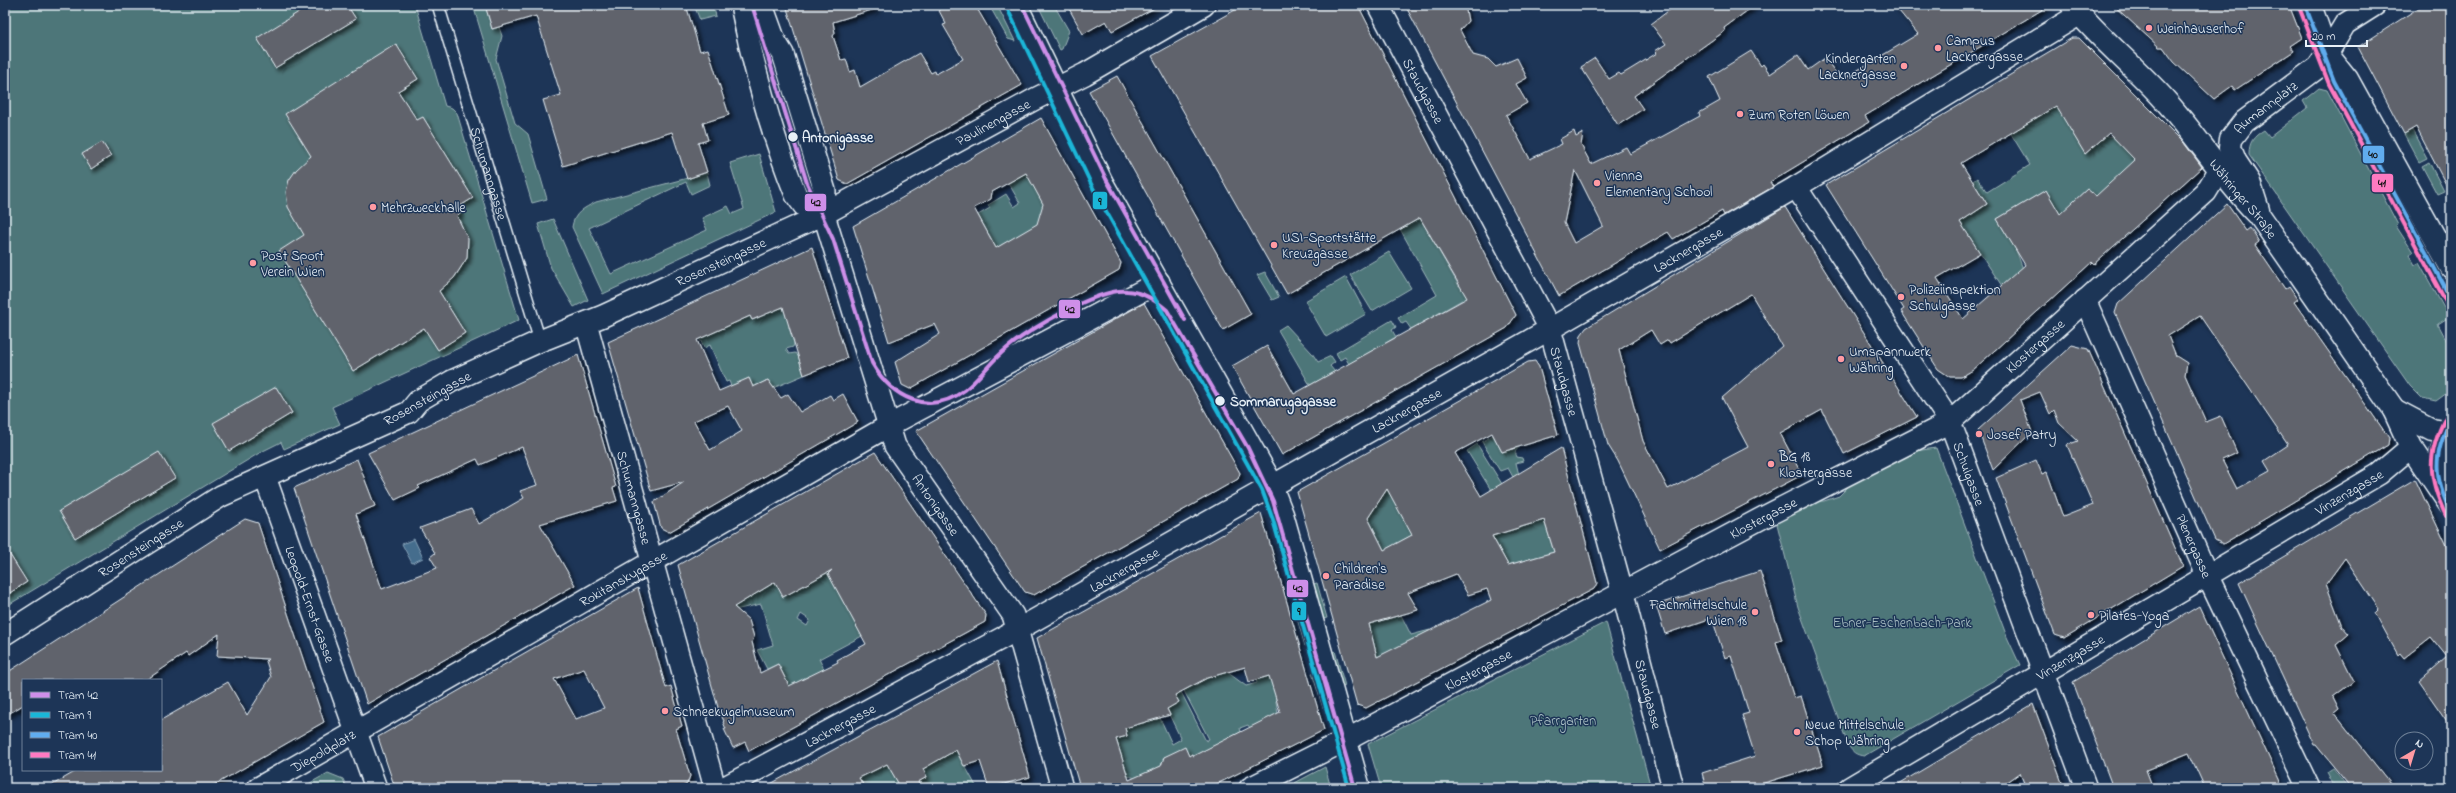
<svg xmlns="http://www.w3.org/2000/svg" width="2456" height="793" viewBox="0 0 2456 793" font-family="'Indie Flower',sans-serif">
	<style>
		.green { fill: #4e7679; stroke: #9bb4b8; fill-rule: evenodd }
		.water { fill: #456d8d; stroke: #86a2b8 }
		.building { fill: #61646c; stroke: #e8f1f8; fill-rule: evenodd; filter: url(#shadow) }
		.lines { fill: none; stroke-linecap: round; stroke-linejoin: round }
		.lane-casing { stroke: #e8f1f8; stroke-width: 14 }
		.street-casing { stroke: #e8f1f8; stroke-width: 24 }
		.secondary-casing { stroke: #e8f1f8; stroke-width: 25 }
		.lane { stroke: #1d3557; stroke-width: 11 }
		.street { stroke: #1d3557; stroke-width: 21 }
		.secondary { stroke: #1d3557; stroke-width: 22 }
		.tram-1-casing { stroke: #1d3557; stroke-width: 7 }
		.tram-2-casing { stroke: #1d3557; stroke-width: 7 }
		.tram-3-casing { stroke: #1d3557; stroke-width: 7 }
		.tram-4-casing { stroke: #1d3557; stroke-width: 7 }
		.tram-1 { stroke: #ce8fe9; stroke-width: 4 }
		.tram-2 { stroke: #1ab6d8; stroke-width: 4 }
		.tram-3 { stroke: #60acee; stroke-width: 4 }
		.tram-4 { stroke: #fe7ac1; stroke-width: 4 }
		.poi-dot { fill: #ff9aa2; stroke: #1d3557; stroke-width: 1.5 }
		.stop-dot { fill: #e8f1f8; stroke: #1d3557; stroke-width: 1.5 }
		.labels { text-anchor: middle; stroke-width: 3; stroke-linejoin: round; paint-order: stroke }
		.poi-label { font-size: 14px; fill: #e8f1f8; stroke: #1d3557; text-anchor: start }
		.street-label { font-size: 14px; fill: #e8f1f8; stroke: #1d3557 }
		.stop-label { font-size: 14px; font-weight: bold; fill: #e8f1f8; stroke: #1d3557; text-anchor: start }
		.park-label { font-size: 14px; fill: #aac0c5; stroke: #1d3557 }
		.line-badge { stroke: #1d3557; stroke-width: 1.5 }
		.pale-badge-label { font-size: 11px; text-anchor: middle; font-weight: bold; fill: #111 }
	</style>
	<defs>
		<filter id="shadow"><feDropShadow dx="3.5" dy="3.5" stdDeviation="2" flood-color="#0009"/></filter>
	</defs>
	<rect width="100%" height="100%" fill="#1d3557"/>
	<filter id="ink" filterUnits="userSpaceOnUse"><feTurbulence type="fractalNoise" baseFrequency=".025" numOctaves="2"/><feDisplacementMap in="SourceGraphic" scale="8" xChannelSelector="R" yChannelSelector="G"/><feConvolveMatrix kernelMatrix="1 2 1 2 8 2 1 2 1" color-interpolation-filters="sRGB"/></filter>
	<g filter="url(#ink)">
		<g class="green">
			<path d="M5,5h410l30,101 7,2 5,5 62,207 -187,87 8,17 -56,25 -3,-7 -20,10 -256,155z"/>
			<path d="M473,5h12l7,24 7,-2 3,9 -6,23 19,64 13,11 19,65 -15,4z"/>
			<path d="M694,5h19l3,11 -16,4z"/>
			<path d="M989,5h8l18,36 -7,-2z"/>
			<path d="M1038,5h16l15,26 -7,18 -2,1z"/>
			<path d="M2319,88l8,2 71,135 -2,1 17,26 -4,2 6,11 4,-2 30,54 -11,7 9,17 4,-1v50l-15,11 -14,-3 -12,-12 -161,-231c0,-13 4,-18 15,-25l6,7 37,-29 -4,-7z"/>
			<path d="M2055,102l30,52 21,-18 10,1 11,15 18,10 -49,34 -9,-7 -15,14 -7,29 -19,-42 -49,29 19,31 7,19 -21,17 -22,-33 -41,-18 48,-31 -14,-23 4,-3 10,14 43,-27 -22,-36 16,-10 3,5 15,-9 -4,-5z"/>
			<path d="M2412,130l15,28 -8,4 -15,-28z"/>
			<path d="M759,154l17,58 -173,82 -31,-67c2,-14 12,-19 24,-25l111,-29 3,12 -19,9 -5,-12 -97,46 22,46 96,-44 -5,-12 26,-12 4,8 12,-5 -14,-46z"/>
			<path d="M2429,162l15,29 -7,3 -15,-28z"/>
			<path d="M1026,173l15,19 7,27 -52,29 -41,19 39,-24 -16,-28 12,-7 -2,-3 18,-11 8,13 6,-4 -14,-24 7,1z"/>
			<path d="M1420,218l39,68 7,-4 3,31 -7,-13 -51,29 -5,-7 -4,2 -4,-6 39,-23 -37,-66z"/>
			<path d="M553,219l35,81 -14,7 -23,-39 -13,-44z"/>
			<path d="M1389,252l22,36 -39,23 -22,-36z"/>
			<path d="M1265,272l14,25 -7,3 -15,-25z"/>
			<path d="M1346,277l20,37 -40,23 -21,-36z"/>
			<path d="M776,304l3,5 11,-5 -1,24 5,15 -1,4 -7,2 3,5 6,-1 3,2 6,20 -31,13 -5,-8 -15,7 -4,-9 -18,8 -2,-5 -3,1 -16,-37 -6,3 -5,-11 51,-21 3,4 8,-3 -2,-5z"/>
			<path d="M1392,320l4,7 -4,3 4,7 -47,27 -4,-7 -5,3 -4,-7z"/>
			<path d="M1286,325l26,28 6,9 13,-6 4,6 -5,4 5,6 -25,13 -32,-55z"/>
			<path d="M1493,435l9,17 17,-5 -4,5 2,5 5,1 1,3 -7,2 3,12 -6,2 -5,-9 -8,3 -18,-29z"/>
			<path d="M1477,444l25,40 -11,6 -24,-39z"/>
			<path d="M1936,448l71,189 13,28 -156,91c-8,-1 -12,-4 -16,-11l-50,-138 -21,-83 2,-7 34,-16h11l15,-5 23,-23 39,-20z"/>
			<path d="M1389,486l31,45 -36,19 -17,-31z"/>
			<path d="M1544,520l10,32 -46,13 -16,-29z"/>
			<path d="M828,572l34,64 -43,23 6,12 -21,7 -13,12 -13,-26 -11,5 -10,-19 16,-5 -12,-41 -31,7 -3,-31 48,2zM801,614l9,6 -3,6 -9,-6z"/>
			<path d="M1317,583l10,35 -4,1 -10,-35z"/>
			<path d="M1299,609l10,36 -4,1 -10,-35z"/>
			<path d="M1401,615l10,20 19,-5 3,5 -55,26 -10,-37z"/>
			<path d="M1606,622l45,166h-270l-13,-44z"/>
			<path d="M1335,651l10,35 -4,2 -9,-36z"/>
			<path d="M1316,671l11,35 -4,2 -11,-35z"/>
			<path d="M1227,672l19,14 11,-3 -1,-4 18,-5 6,20 -5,2 3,18 -28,14 -2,-3 -8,3 1,4 -48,25 -1,-3 -9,5 -13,-4 -6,2 -1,8 -6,3 2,4 -25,8 -1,-3 -6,-1 -12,-19 6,-2 -5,-16 11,-3 -2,-8 35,-10 12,26 9,-5 -18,-37 4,6 11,-6 -3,-7 6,-3 25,49 3,-2 -25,-48 23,-13z"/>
			<path d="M944,727l33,61h-56l-3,-6 9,-5 -4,-8 8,-5 -6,-10 -36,13 12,21h-36l-7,-12z"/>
			<path d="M1325,767l6,21h-44v-1z"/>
			<path d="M2333,768l15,20h-13l-8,-16z"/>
			<path d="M328,773l15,6 4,9h-46z"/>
		</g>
		<path class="water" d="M414,539l9,19 -11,5 -10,-19z"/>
		<g class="building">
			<path d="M310,5h37l9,14 -81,49 -18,-30z"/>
			<path d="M485,5h201l14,46 8,-2 21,66 -26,8 5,17 -10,3 9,29 -20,7 -15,-47 -109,34 -20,-66 18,-5 -25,-79 -44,13z"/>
			<path d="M786,5h89v4l-42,13 2,11 -2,3 8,24 5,-1 4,13 5,-2 5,17 59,-34 12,20 4,-2 1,3 27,-15 -20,-34 3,-1 -10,-19h39l47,80 -175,99 -8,-4z"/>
			<path d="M1067,5h93l-48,26 -6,-10 -23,13z"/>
			<path d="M1244,5h114l158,310 -9,13 -225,127 -50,-89 35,-20 27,48 173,-96 -47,-80 -133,76 -135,-238z"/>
			<path d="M1405,5h60l3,16 -8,9 13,25 15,4 8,8 21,-9 10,20 -11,6 11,19 -21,12 24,44 32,-15 -2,-5 14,-8 2,6 7,-4 -2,12 10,19 35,-17 4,7 70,-38 -1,-3 21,-12 -11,-24 42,-26 10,15 2,-2 7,10 28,-19 10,15 17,-12 16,22 77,-46 -24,-29h156l-185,111 4,6 -99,60 3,5 -49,28 -2,-4 -49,28 -5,-7 -109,64zM1575,170l28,56 -29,17 -10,-20z"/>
			<path d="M1676,5h79l-31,23 1,3 -91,65 9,13 -25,16 -37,-58 14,-9 14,21 10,-6 2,2 36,-22 -2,-2 11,-7 -15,-20z"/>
			<path d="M2113,5h176l13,33 -12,8 4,5 -59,39 -3,-4 -18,13 -40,-37 -11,-15h-4z"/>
			<path d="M2423,5h28v189l-35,-67 -12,7 -46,-87z"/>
			<path d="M2072,38h7l105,105 18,24 -108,97 -2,-2 -119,108 -12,7h-11l-12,-8 -37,-58 3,-2 -78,-124zM2056,106l29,48 24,-21 26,27 -39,36 -9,-7 -27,25 -14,-24 -49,29 28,46 -62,54 -26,-41 43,-25 -20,-31 27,-18 -26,-41z"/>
			<path d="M396,44l22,35 -20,12 19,29 6,-3 50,81 -16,10 4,4 -4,4 11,23 -1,19 -13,20 -15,13 26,42 -27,17 -14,-22 -71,43 -74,-120 25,-16 -16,-28 -2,-15 3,-12 7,-10 15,-14 -26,-42z"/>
			<path d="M1117,76l134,238 -28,16 -134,-239z"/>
			<path d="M1041,118l80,145 -2,7 -209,119 -8,-4 -7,-23 45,-28 -5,-10 -46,18 -36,-116zM1026,173l17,31 -6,20 -41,24 -22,-40 17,-9 1,-7z"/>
			<path d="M102,142l9,14 -20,13 -9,-15z"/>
			<path d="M2227,204l19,27 4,-3 9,14 -4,3 30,44 4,-3 9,13 -4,3 95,136 -1,7 -165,99 -8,-4 -100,-227 3,-9zM2200,316l88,129 -24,16 6,10 -33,18 -15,-29 15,-7 -16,-37 -15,6 -21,-47 2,-12 -11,-7 -8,-20z"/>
			<path d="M1785,207l132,210 -73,37 -22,-44 -42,23 22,42 -142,74 -42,-88 -10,-16 -28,-102 1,-8 5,-7zM1751,294l31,52 -60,52 26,49 -80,42 -25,-48 -24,-91 32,-20 9,15 8,-5 2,3z"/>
			<path d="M812,247l35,111 -43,17 -21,-68 -31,13 -2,-4 -53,24 22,51 30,-13 4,9 15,-7 13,18 7,-4 12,18 30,-17 3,5 10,-6 15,28 -189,110 -8,-4 -7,-26 30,-20 -33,9 -43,-149zM728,406l14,25 -32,19 -16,-29z"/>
			<path d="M1144,303l96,170 -2,6 -204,116 -9,-3 -109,-161z"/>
			<path d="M2072,345l16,4 95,217 -119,72 -9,-3 -59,-157 40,-18 6,14 5,-2 16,45 30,-12 -26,-60 11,-4 -19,-18 -5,-13 -4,4 -10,-22 -20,8 12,32 -39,38 -15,-40z"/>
			<path d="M578,355l38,132 -3,1 4,13 -77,23 35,61 -208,119 -73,-216 63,-29 18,47 -19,8 26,75 55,-21 -7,-11 5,-4 -15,-25 51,-19 8,15 45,-26 -4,-7 17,-6 -15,-38 -42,18 -3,-6 -59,27 2,2 -25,12 -27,-47z"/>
			<path d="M1535,361l4,6 19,68 -56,17 -10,-19 -37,20 26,43 80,-48 36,135 -3,6 -228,119 -9,-3 -60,-213 231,-130zM1387,489l25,46 -28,15 -16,-32zM1544,520l10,32 -46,13 -16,-29zM1456,574l12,21 19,-6 4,11 -114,57 -8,-33 49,-14 -10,-17z"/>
			<path d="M276,387l16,26 -63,38 -16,-28z"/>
			<path d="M159,452l16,26 -100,60 -16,-27z"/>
			<path d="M875,452l111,163 -1,7 -236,129 -4,-9 -12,6 -9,-19h2l-3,-7 1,-1 -5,-10 -41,-146zM832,570l-4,4 38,70 -29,16 1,2 -49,24 -11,-22 -18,9 -8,-31 2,-5 -5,-17 -15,-13 41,-25 8,15z"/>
			<path d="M2415,479l36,76v172l-32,-46 28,-24 -16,-20 -27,21 -4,-5 -2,2 -23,-42 4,-4 -34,-51 -19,26 16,42 7,8 -13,11 18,36 -21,16 6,12 -5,4 60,75h-43l-35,-43h-2l-75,-162z"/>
			<path d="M1261,513l63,217 -115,58h-129l-43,-150zM1245,667l4,15 20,-6 11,36 -87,44 -1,-2 -3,2 -4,-9 -21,10 -3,9 -32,14 -13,-41 11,-3 -2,-8 45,-13 -3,-6 12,-7 -4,-7 32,-17z"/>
			<path d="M245,519l13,4 66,199 -115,66h-162l31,-18h83v-50l67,-38 19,33 24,-38 -5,-16 2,-2 -51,-3 2,-22 -31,22 -2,-3 -40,27h-123v25l-18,11v-42z"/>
			<path d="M5,547l22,35 -22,14z"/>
			<path d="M1760,571l22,69 -6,2 18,56 7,-2 22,69 -75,23h-42l-4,-15 53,-17 -13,-41 7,-2 -18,-57 -6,2 -13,-40 -47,16 -9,-29z"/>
			<path d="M638,588l28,100 5,-2 11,40 -6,3 14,47 -3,8 -7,4h-285l-17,-51zM584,669l20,39 -28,11 -22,-40z"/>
			<path d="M2199,606l84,182h-78l-16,-35 -43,17 7,18h-40l-40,-106z"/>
			<path d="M997,661l33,116 -41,11 -9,-27 -16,5 -8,-16 -33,19 4,8 -9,5 3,6h-20l-14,-24 -28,14 6,10h-102z"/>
			<path d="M2033,704l31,84h-38l-6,-15 -21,15h-107z"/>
		</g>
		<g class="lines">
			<defs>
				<g id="lane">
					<path id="s1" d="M438,5l102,336"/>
				</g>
				<g id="street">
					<path d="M741,5c13,65 30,128 55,190l8,11 20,9"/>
					<path id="s2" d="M762,5l13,36 8,13 42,137 -1,24 71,231 118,169 49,173"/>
					<path id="s3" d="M1378,5l172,324 73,265 50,194"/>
					<path d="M2327,54l18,-30 30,-19"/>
					<path id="s4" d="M1796,187l154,235 136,366"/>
					<path id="s5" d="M2085,300l123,277 101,211"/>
					<path id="s6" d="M586,323l129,465"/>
					<path id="s7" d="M265,477l111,311"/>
					<path id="s8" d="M5,634l216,-138 188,-84 9,-11 34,-20 88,-40 63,-25 223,-103 209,-114 50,-25 119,-69"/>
					<path id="s9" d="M258,788l632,-363 269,-143"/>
					<path id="s10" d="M723,788l294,-158 533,-301 246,-142 284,-173"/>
					<path id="s11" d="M1250,788l100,-50 412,-220 188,-96 256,-230 14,-23"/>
					<path id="s12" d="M1849,788l530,-314 32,-27"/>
				</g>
				<g id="secondary">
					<path d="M1016,5l86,178 165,293 15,38 77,274"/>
					<path id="s13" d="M2072,5c28,34 63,62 92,94 34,38 60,81 95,116l135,195 17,37 40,59"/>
					<path d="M2310,5l17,49 20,25 104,188"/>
					<path id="s14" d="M2258,210l-9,-28 -14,-21 -5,-13 1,-9 13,-17 74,-55 9,-13"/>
					<path d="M2394,410l38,20 19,3"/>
					<path d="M2447,493c-9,-21 -9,-44 4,-64"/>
				</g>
			</defs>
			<use href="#lane" class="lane-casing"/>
			<use href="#street" class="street-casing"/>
			<use href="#secondary" class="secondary-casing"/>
			<use href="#lane" class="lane"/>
			<use href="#street" class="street"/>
			<use href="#secondary" class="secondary"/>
			<defs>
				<g id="tram-1">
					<path d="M752,5l55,178 26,56 39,124c20,35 57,54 93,27 15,-12 26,-29 41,-41 22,-19 92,-61 121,-58 16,1 28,9 40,19l81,138 25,53 82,287"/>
					<path d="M1022,5l84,174 79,141"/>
				</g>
				<path id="tram-2" d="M1007,8l86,180 169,302 11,30 76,268"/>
				<g id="tram-3">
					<path d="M2305,5l29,76 117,218"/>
					<path d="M2451,420c-19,36 -17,57 0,93"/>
				</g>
				<g id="tram-4">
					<path d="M2299,7l30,77 117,218"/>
					<path d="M2446,516c-18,-38 -20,-61 0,-99"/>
				</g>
			</defs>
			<use href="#tram-1" class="tram-1-casing"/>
			<use href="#tram-2" class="tram-2-casing"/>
			<use href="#tram-3" class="tram-3-casing"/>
			<use href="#tram-4" class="tram-4-casing"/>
			<use href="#tram-1" class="tram-1"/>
			<use href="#tram-2" class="tram-2"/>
			<use href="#tram-3" class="tram-3"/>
			<use href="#tram-4" class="tram-4"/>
		</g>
	</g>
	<g class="poi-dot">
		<circle cx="2149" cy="28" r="4"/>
		<circle cx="1938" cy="48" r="4"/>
		<circle cx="1904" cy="66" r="4"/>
		<circle cx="1740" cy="114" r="4"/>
		<circle cx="1597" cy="183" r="4"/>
		<circle cx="373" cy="207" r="4"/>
		<circle cx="1274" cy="245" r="4"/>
		<circle cx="253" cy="263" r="4"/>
		<circle cx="1901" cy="297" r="4"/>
		<circle cx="1841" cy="359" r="4"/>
		<circle cx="1979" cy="434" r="4"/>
		<circle cx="1771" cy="464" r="4"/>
		<circle cx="1326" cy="576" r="4"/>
		<circle cx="1755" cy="612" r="4"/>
		<circle cx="2091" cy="615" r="4"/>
		<circle cx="665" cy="711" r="4"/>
		<circle cx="1797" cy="732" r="4"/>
	</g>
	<g class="stop-dot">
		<circle cx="793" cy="137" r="5.5"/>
		<circle cx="1220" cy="401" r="5.5"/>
	</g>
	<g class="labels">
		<g class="poi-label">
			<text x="2157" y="33">Weinhauserhof</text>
			<text x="1946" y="45">Campus<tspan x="1946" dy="16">Lacknergasse</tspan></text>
			<text x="1896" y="63" text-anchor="end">Kindergarten<tspan x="1896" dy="16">Lacknergasse</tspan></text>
			<text x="1748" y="119">Zum Roten Löwen</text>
			<text x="1605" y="180">Vienna<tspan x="1605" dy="16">Elementary School</tspan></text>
			<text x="381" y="212">Mehrzweckhalle</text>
			<text x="1282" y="242">USI-Sportstätte<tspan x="1282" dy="16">Kreuzgasse</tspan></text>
			<text x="261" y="260">Post Sport<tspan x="261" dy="16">Verein Wien</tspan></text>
			<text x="1909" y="294">Polizeiinspektion<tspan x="1909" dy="16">Schulgasse</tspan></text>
			<text x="1849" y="356">Umspannwerk<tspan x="1849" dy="16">Währing</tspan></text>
			<text x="1987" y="439">Josef Patry</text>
			<text x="1779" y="461">BG 18<tspan x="1779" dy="16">Klostergasse</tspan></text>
			<text x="1334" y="573">Children's<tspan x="1334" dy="16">Paradise</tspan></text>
			<text x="1747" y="609" text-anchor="end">Fachmittelschule<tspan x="1747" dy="16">Wien 18</tspan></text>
			<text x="2099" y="620">Pilates-Yoga</text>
			<text x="673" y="716">Schneekugelmuseum</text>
			<text x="1805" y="729">Neue Mittelschule<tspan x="1805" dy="16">Schop Währing</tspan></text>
		</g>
		<g class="street-label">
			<text dy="5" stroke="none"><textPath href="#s3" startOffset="97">Staudgasse</textPath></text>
			<text dy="5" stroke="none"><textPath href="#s14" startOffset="125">Aumannplatz</textPath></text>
			<text dy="5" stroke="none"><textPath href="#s8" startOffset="1116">Paulinengasse</textPath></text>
			<text dy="5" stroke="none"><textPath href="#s1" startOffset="176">Schumanngasse</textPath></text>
			<text dy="5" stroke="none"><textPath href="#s13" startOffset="259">Währinger Straße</textPath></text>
			<text dy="5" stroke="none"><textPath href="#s10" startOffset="1105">Lacknergasse</textPath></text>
			<text dy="5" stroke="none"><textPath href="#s8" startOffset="810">Rosensteingasse</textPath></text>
			<text dy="5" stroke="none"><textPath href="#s11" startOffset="904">Klostergasse</textPath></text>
			<text dy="5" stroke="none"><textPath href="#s3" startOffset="421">Staudgasse</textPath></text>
			<text transform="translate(427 398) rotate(-29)" y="5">Rosensteingasse</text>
			<text dy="5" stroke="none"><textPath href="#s10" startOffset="781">Lacknergasse</textPath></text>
			<text dy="5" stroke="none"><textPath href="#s4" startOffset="336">Schulgasse</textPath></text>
			<text dy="5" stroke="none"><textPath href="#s12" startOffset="581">Vinzenzgasse</textPath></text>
			<text dy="5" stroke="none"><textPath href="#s6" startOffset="181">Schumanngasse</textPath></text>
			<text dy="5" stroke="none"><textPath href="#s2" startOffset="534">Antonigasse</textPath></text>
			<text dy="5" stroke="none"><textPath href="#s11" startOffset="580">Klostergasse</textPath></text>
			<text dy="5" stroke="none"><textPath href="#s5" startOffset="269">Plenergasse</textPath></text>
			<text dy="5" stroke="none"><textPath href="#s8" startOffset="161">Rosensteingasse</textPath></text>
			<text dy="5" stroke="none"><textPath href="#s10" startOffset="457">Lacknergasse</textPath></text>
			<text dy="5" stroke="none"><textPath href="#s9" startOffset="421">Rokitanskygasse</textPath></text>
			<text dy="5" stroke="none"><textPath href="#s7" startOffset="135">Leopold-Ernst-Gasse</textPath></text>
			<text dy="5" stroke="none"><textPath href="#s12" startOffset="257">Vinzenzgasse</textPath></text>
			<text dy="5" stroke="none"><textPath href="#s11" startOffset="257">Klostergasse</textPath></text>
			<text dy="5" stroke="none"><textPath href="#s3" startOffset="745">Staudgasse</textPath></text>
			<text dy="5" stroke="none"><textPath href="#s10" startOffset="133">Lacknergasse</textPath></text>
			<text dy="5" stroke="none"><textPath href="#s9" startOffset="75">Diepoldplatz</textPath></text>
		</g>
		<g class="stop-label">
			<text x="802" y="142">Antonigasse</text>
			<text x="1230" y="406">Sommarugagasse</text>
		</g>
		<g class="park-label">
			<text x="1902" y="627">Ebner-Eschenbach-Park</text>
			<text x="1563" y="725">Pfarrgarten</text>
		</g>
	</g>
	<g class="line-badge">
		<rect x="2362" y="145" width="23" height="19" rx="4" fill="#60acee"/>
		<rect x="2371" y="173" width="23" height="20" rx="4" fill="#fe7ac1"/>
		<rect x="1092" y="191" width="16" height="19" rx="4" fill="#1ab6d8"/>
		<rect x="804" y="193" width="23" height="19" rx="4" fill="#ce8fe9"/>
		<rect x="1058" y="299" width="23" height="20" rx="4" fill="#ce8fe9"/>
		<rect x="1286" y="579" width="23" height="19" rx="4" fill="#ce8fe9"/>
		<rect x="1291" y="601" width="16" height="20" rx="4" fill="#1ab6d8"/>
	</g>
	<g class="pale-badge-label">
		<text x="2373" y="158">40</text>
		<text x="2382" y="187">41</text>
		<text x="1100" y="205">9</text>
		<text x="816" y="206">42</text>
		<text x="1070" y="313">42</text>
		<text x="1298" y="592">42</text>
		<text x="1299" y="615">9</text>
	</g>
	<rect width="2456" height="793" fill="none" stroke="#1d3557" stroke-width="20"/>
	<rect x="10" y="10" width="2436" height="773" fill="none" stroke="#e8f1f8" stroke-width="1.5" filter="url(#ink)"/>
	<rect x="22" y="679" width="140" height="92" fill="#1d3557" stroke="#6e8097"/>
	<rect x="30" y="692" width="20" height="6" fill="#ce8fe9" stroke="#6e8097"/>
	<text x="58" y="699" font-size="12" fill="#e8f1f8">Tram 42</text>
	<rect x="30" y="712" width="20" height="6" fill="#1ab6d8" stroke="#6e8097"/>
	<text x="58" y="719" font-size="12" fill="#e8f1f8">Tram 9</text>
	<rect x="30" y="732" width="20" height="6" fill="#60acee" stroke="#6e8097"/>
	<text x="58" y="739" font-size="12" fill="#e8f1f8">Tram 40</text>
	<rect x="30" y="752" width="20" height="6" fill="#fe7ac1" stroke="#6e8097"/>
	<text x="58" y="759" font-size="12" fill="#e8f1f8">Tram 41</text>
	<g transform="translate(2414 751) rotate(38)"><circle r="19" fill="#1d3557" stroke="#6e8097"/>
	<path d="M0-3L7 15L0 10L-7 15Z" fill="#ff9aa2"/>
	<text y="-6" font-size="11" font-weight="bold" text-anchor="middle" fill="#e8f1f8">N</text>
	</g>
	<path d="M2306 40v6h61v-6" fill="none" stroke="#e8f1f8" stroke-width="2"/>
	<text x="2312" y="40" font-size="12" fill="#e8f1f8" stroke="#1d3557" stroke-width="3" paint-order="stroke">20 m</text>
</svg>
